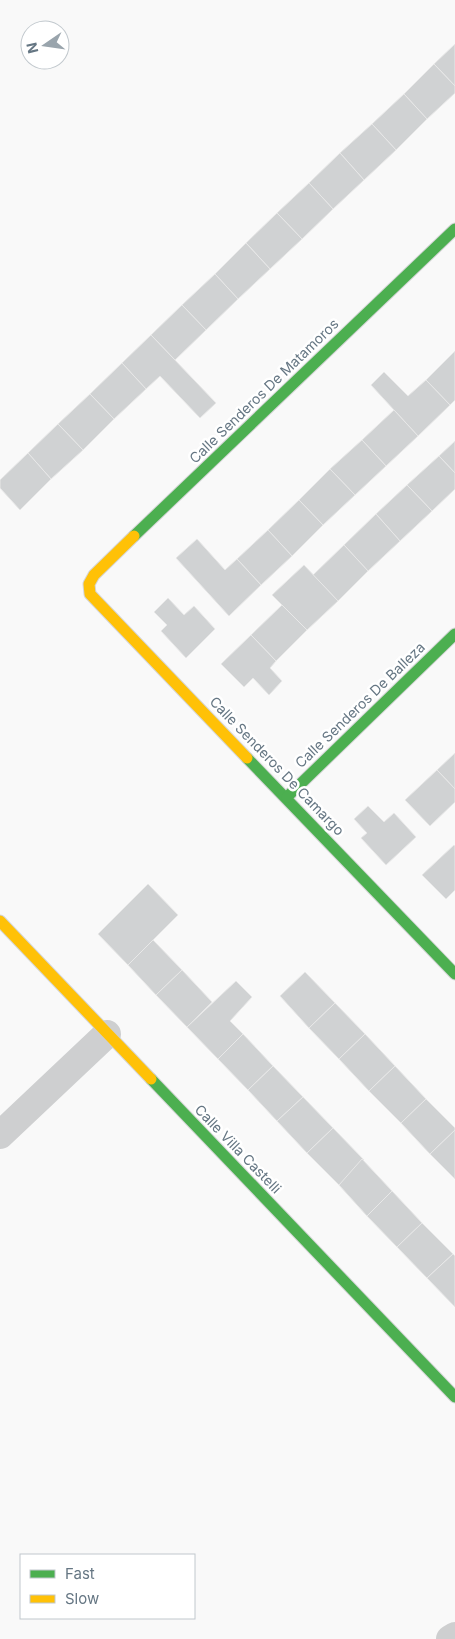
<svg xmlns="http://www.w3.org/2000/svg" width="455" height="1639" viewBox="0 0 455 1639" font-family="Inter,sans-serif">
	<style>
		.building { fill: #d0d2d3; stroke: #e8e8e8 }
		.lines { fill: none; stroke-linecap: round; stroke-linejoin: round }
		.fast-casing { stroke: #d5d6d7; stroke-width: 13 }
		.slow-casing { stroke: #d5d6d7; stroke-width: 13 }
		.street { stroke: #cecfd0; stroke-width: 28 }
		.fast { stroke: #4caf50; stroke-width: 11 }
		.slow { stroke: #ffc107; stroke-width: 11 }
		.labels { text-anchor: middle; stroke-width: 5; stroke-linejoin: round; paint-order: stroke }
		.street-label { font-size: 14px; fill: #657683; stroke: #fff }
	</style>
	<rect width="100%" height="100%" fill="#f9f9f9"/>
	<g class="building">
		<path d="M455,44v42l-21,-22z"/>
		<path d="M434,64l21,22v7l-28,26 -23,-25z"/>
		<path d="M404,94l23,25 -31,31 -24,-26z"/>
		<path d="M372,124l24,26 -32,30 -24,-27z"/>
		<path d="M340,153l24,27 -31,29 -24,-26z"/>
		<path d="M309,183l24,26 -31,30 -25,-26z"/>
		<path d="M277,213l25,26 -32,30 -24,-26z"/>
		<path d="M246,243l24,26 -32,30 -23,-25z"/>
		<path d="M215,274l23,25 -32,31 -24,-25z"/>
		<path d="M182,305l24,25 -31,30 -24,-25z"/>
		<path d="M151,335l65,68 -16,15 -40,-42 -14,13 -24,-26z"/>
		<path d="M455,351v49l-5,5 -24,-25z"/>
		<path d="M122,363l24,26 -32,30 -24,-25z"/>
		<path d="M384,372l24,24 18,-16 24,25 -32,31 -47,-51z"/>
		<path d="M90,394l24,25 -31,31 -25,-26z"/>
		<path d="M394,410l24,26 -32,30 -24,-26z"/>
		<path d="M58,424l25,26 -32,29 -23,-26z"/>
		<path d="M362,440l24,26 -31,29 -25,-26z"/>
		<path d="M455,441v32l-16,-17z"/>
		<path d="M28,453l23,26 -31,31 -20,-22v-8z"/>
		<path d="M439,456l16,17v16l-23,22 -25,-26z"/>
		<path d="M330,469l25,26 -32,30 -24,-25z"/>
		<path d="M407,485l25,26 -32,30 -24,-27z"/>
		<path d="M299,500l24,25 -31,31 -24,-26z"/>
		<path d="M376,514l24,27 -32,30 -24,-26z"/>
		<path d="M268,530l24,26 -31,29 -24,-26z"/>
		<path d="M197,539l28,31 12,-11 24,26 -32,31 -53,-58z"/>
		<path d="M344,545l24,26 -30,30 -25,-26z"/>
		<path d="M304,565l34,36 -31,29 -35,-35z"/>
		<path d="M168,598l16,17 10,-9 21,23 -29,29 -25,-27 6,-6 -13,-13z"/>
		<path d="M282,605l25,25 -31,31 -25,-26z"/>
		<path d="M251,635l25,26 -6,7 12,13 -13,14 -16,-17 -9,9 -23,-23z"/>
		<path d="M455,753v36l-18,-19z"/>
		<path d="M437,770l18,19v13l-25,24 -25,-26z"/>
		<path d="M368,806l16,16 10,-9 22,24 -30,28 -25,-27 6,-5 -13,-14z"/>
		<path d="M454,845l1,1v44l-9,9 -24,-24z"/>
		<path d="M148,884l30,31 -50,50 -30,-31z"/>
		<path d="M153,940l29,30 -26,25 -28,-30z"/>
		<path d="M182,970l30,32 -25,25 -31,-32z"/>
		<path d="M305,972l30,31 -26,25 -29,-32z"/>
		<path d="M236,981l16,16 -22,24 13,13 -25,25 -31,-32z"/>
		<path d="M335,1003l30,31 -26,25 -30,-31z"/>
		<path d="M243,1034l30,32 -25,24 -30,-31z"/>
		<path d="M365,1034l30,32 -26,25 -30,-32z"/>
		<path d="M273,1066l30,31 -26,24 -29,-31z"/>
		<path d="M395,1066l31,33 -25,24 -32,-32z"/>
		<path d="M303,1097l30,31 -26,25 -30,-32z"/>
		<path d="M426,1099l29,29v2l-25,24 -29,-31z"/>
		<path d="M333,1128l31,32 -25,25 -32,-32z"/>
		<path d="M455,1130v49l-25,-25z"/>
		<path d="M362,1159l30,32 -25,25 -28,-31z"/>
		<path d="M392,1191l30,32 -25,24 -30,-31z"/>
		<path d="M422,1223l31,31 -26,24 -30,-31z"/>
		<path d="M453,1254l2,2v51l-28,-29z"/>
	</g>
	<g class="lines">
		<defs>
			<g id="fast">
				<path d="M134,536l321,-307"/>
				<path d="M247,758l208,216"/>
				<path d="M287,797l168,-163"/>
				<path d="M151,1079l304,318"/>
			</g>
			<g id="slow">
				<path d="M134,536l-40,39 -5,9 1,10 157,164"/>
				<path d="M0,921l151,158"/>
			</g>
		</defs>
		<use href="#fast" class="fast-casing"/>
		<use href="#slow" class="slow-casing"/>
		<g class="street">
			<path d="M0,1135l107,-101"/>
			<path d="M450,1639l5,-3"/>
		</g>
		<use href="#fast" class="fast"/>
		<use href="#slow" class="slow"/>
	</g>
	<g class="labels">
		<g class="street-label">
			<text transform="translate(264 391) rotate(-44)" y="5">Calle Senderos De Matamoros</text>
			<text transform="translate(360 705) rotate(-44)" y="5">Calle Senderos De Balleza</text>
			<text transform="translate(277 766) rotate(46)" y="5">Calle Senderos De Camargo</text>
			<text transform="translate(238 1149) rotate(46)" y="5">Calle Villa Castelli</text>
		</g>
	</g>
	<rect x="20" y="1554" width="175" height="65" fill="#ffffff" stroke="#c1c8cd"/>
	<rect x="30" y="1570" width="25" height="8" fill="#4caf50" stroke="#c1c8cd"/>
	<text x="65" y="1579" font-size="15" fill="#657683">Fast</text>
	<rect x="30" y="1595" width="25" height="8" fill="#ffc107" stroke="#c1c8cd"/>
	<text x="65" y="1604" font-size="15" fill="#657683">Slow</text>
	<g transform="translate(45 45) rotate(257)"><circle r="24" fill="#ffffff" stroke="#c1c8cd"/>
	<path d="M0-4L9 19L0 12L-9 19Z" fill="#99a4ac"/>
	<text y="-8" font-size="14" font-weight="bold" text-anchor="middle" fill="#657683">N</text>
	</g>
</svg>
